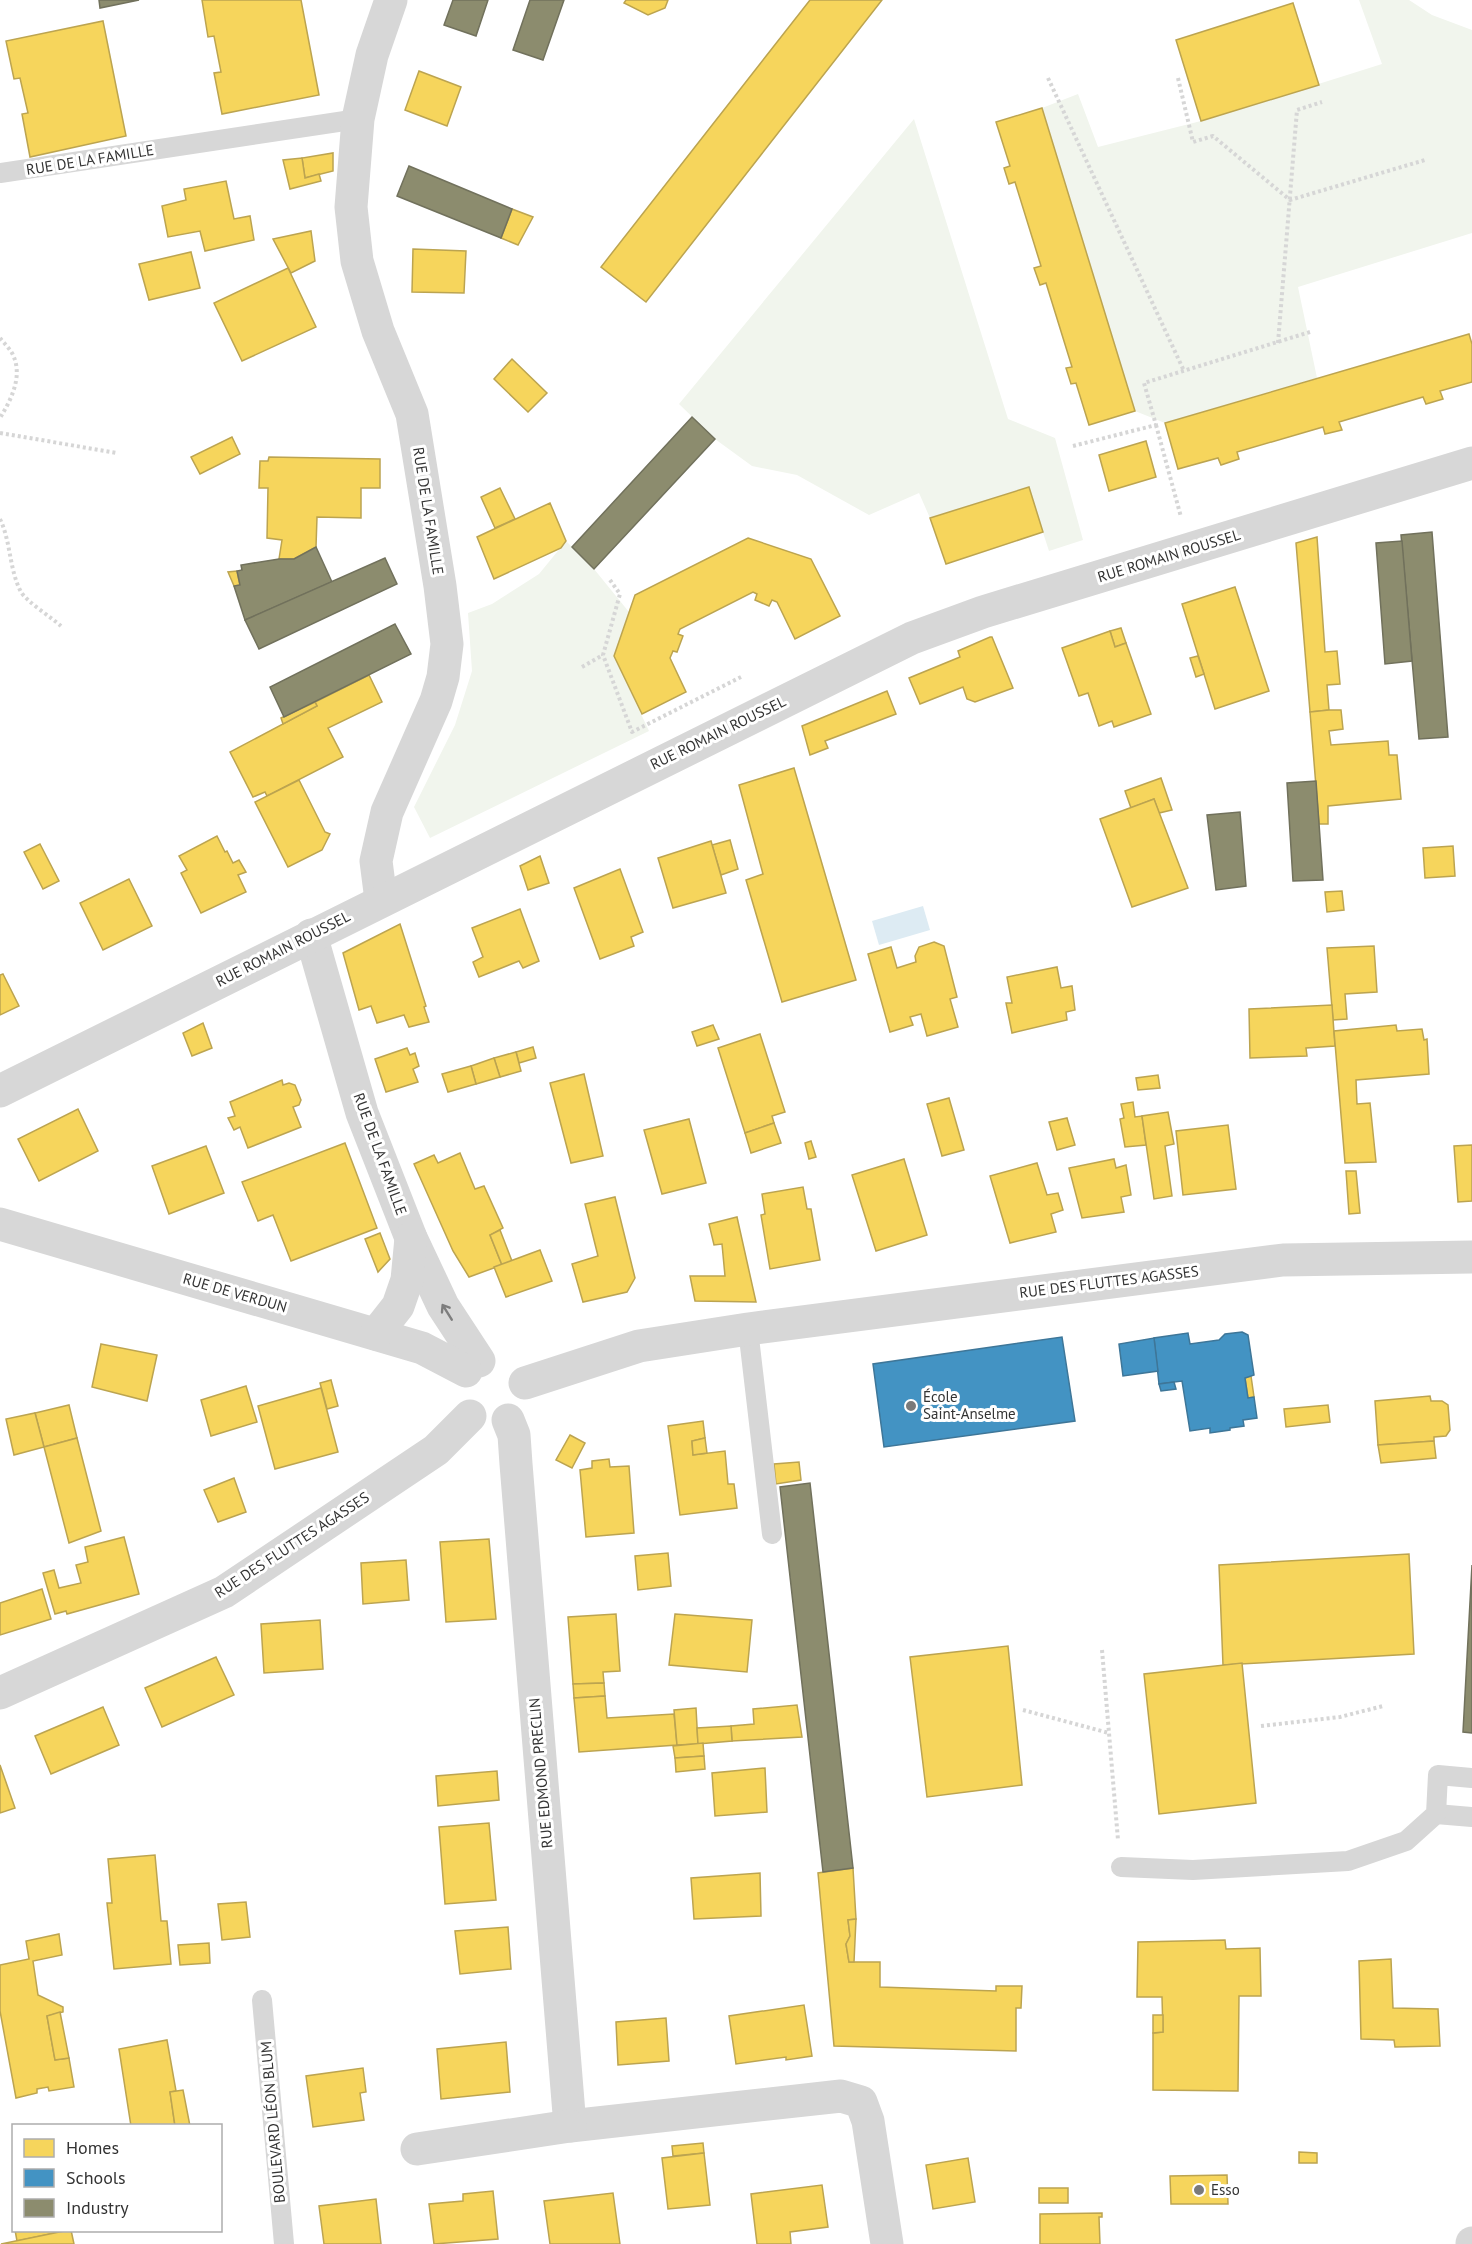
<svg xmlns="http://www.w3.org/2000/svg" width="1472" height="2244" viewBox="0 0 1472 2244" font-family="'PT Sans',sans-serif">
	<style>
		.green { fill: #f1f5ed }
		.water { fill: #ddebf3 }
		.homes { fill: #f6d55c; stroke: #bca450; stroke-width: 1.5 }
		.schools { fill: #4393c3; stroke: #3e7698; stroke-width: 1.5 }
		.industry { fill: #8c8c6e; stroke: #71715c; stroke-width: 1.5 }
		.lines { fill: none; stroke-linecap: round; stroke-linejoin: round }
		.path { stroke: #d6d6d6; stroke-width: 4; stroke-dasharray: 3 3; stroke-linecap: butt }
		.lane { stroke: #d7d7d7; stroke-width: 20 }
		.street { stroke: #d7d7d7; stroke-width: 33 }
		.oneway { stroke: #7d7d7d }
		.poi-dot { fill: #7a7a7a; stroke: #fff; stroke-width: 2 }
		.labels { text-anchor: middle; stroke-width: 6; stroke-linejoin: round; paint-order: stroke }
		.street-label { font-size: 15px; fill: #333; stroke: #fff }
		.poi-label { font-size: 15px; fill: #333; stroke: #fff; text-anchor: start }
	</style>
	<rect width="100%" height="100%" fill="#fff"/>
	<g class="green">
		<path d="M1359,0h50l23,15 40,15v203l-174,54 19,91 -152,45 -30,-12 -93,-303 36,-14 20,53 103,-26 181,-57z"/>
		<path d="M914,119l94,300 47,19 28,102 -34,11 -21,-64 -98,31 -11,-25 -50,22 -72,-40 -45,-9 -37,-27 -36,-35z"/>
		<path d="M566,541l28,28 35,43 -15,44 35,75 -219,107 -16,-31 41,-82 17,-54 -4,-58 24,-9 47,-30z"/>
	</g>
	<path class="water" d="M923,906l7,24 -51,15 -7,-24z"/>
	<g class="homes">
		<path d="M202,0h99l18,95 -97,19 -8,-41 7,-1 -7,-36 -6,1z"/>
		<path d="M626,0h42l-3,8 -17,7 -24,-12z"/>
		<path d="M810,0h72l-236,302 -45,-35z"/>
		<path d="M1293,3l26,82 -118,36 -25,-81z"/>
		<path d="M103,21l23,115 -96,21 -8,-43 6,-1 -8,-35 -6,1 -8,-38z"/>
		<path d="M419,71l42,16 -14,39 -42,-16z"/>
		<path d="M1042,108l93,303 -46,14 -13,-42 -5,1 -5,-16 6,-1 -26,-84 -6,2 -6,-17 7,-2 -26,-84 -6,2 -5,-16 6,-2 -14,-44z"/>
		<path d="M333,153v18l-28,7 -3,-20z"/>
		<path d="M302,158l3,20 14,-4 2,7 -31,8 -7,-29z"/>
		<path d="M226,181l8,38 16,-3 4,24 -49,11 -5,-20 -32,6 -6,-31 24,-6 -2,-11z"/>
		<path d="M512,209l21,8 -15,28 -17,-7z"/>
		<path d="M311,231l4,30 -24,12 -18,-34z"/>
		<path d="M413,249l53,2 -2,42 -52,-1z"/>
		<path d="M191,252l9,36 -51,12 -10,-36z"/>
		<path d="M288,268l28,59 -74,34 -28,-58z"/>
		<path d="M1469,334l3,10v38l-32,9 3,8 -17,5 -3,-7 -84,25 3,8 -17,4 -2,-7 -86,25 2,7 -18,6 -3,-7 -40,11 -13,-46z"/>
		<path d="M512,359l35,34 -19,19 -34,-33z"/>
		<path d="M232,437l8,17 -40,20 -9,-17z"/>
		<path d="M1146,441l10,36 -47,14 -10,-36z"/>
		<path d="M269,457l111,2v29h-19v30l-44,-1 -1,30 -22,12h-15l3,-19 -15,-2 1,-50h-9l1,-27h8z"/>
		<path d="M1029,487l14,45 -97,32 -16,-46z"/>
		<path d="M500,488l15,31 -20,9 -14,-31z"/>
		<path d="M550,503l16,38 -5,7 -67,31 -17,-42z"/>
		<path d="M1317,537l8,115 12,-1 3,33 -13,1 2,25 -19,2 -14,-169z"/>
		<path d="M748,538l63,21 29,57 -45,23 -18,-37 -5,-2 -3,6 -14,-6 2,-6 -4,-2 -73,37 -2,5 5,2 -6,16 -4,-1 -3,7 16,34 -44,22 -28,-58 21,-61z"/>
		<path d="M237,571l3,14 -6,1 -6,-14z"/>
		<path d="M1235,587l34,104 -54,18 -33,-105z"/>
		<path d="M1121,628l5,15 -11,4 -5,-16z"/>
		<path d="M1110,631l5,16 11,-4 25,71 -37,13 -2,-6 -13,5 -11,-33 -9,3 -17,-48z"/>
		<path d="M990,637h2l21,51 -38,14 -8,-3 -4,-12 -43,17 -11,-26 51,-21 -2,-6z"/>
		<path d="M1198,656l6,18 -8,3 -6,-19z"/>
		<path d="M369,675l13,27 -54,26 15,29 -76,39 -2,-4 -12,5 -23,-45 87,-46 -2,-4z"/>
		<path d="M887,691l9,23 -71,27 3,7 -18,7 -8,-29z"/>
		<path d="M315,702l2,4 -34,18 -2,-6z"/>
		<path d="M1329,710h12l2,19 -14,2 2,14 57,-4 1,14h8l4,44 -73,7v18h-9l-9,-112z"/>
		<path d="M794,768l62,212 -74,22 -36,-122 17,-6 -24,-89z"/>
		<path d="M1161,778l11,32 -13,3 -5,-14 -23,9 -6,-17z"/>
		<path d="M299,780l26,52 5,2 -8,16 -34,17 -33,-65z"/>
		<path d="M1154,799l34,89 -56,19 -32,-88z"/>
		<path d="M217,836l8,16 2,-1 6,12 6,-3 7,12 -8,3 8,17 -45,21 -20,-40 6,-3 -8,-14z"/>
		<path d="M730,840l8,29 -17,6 -9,-30z"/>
		<path d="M711,841l15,52 -53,15 -15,-50z"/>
		<path d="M40,844l19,37 -16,8 -19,-37z"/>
		<path d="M1453,846l2,30 -30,2 -2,-30z"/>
		<path d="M540,856l9,27 -21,7 -8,-24z"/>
		<path d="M620,869l23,63 -12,5 3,9 -34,13 -26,-71z"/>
		<path d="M129,879l23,47 -49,24 -23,-47z"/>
		<path d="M1342,891l2,19 -17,2 -2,-20z"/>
		<path d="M520,909l19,52 -16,7 -4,-7 -40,16 -6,-15 10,-5 -11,-29z"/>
		<path d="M400,924l26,82 -2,1 5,15 -20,5 -5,-12 -27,8 -6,-17 -12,4 -16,-57z"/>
		<path d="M934,942l10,4 13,51 -7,2 8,28 -31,9 -6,-22 -11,3 3,8 -23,7 -22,-78 23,-7 6,21 19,-6 -1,-6 4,-9z"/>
		<path d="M1374,946l3,46 -32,2 2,25 -14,1 -6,-72z"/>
		<path d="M1057,967l4,21 11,-2 3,24 -9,2 1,8 -55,13 -6,-30h6l-5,-26z"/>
		<path d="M3,974l16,32 -19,9v-40z"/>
		<path d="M1332,1005l3,41 -29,2 1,8 -57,2 -1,-49z"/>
		<path d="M203,1023l9,25 -20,8 -9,-23z"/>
		<path d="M713,1025l6,14 -22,7 -5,-14z"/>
		<path d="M1396,1025l1,6 25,-2 2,11 3,-1 2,35 -73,6 1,24 13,-1 6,59 -31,1 -11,-132z"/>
		<path d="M760,1034l25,78 -13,4 2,7 -29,10 -27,-85z"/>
		<path d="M533,1047l3,11 -17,5 -3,-11z"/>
		<path d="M407,1048l3,7 5,-2 4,13 -6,3 5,13 -32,10 -11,-33z"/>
		<path d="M516,1052l5,19 -21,6 -6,-19z"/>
		<path d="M494,1058l6,19 -24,7 -5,-18z"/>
		<path d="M471,1066l5,18 -28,8 -6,-18z"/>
		<path d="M584,1074l19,82 -32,7 -21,-80z"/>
		<path d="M1158,1075l2,13 -22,2 -2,-12z"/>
		<path d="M282,1080l1,5 6,-2 6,2 6,15 -2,5 -6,2 8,20 -53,21 -8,-21 -6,3 -6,-12 7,-2 -5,-14z"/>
		<path d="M949,1098l15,52 -22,6 -15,-52z"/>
		<path d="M1133,1102l2,15 7,-1 4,29 -21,2 -5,-28 4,-1 -3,-14z"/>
		<path d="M78,1109l20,42 -59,30 -21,-42z"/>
		<path d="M1168,1112l6,32 -9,2 7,50 -18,3 -12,-83z"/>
		<path d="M1067,1118l8,27 -18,5 -8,-28z"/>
		<path d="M689,1119l17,64 -44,11 -18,-64z"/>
		<path d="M774,1123l7,20 -30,10 -6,-20z"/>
		<path d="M1228,1125l8,64 -53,6 -7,-64z"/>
		<path d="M811,1141l5,16 -7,2 -4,-16z"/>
		<path d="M345,1143l32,85 -86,33 -18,-46 -15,6 -16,-39z"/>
		<path d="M1472,1145v56l-14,1 -4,-56z"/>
		<path d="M206,1146l18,47 -55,21 -17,-48z"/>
		<path d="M460,1153l15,36 9,-3 19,42 -13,7 12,30 -33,12 -16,-26 -39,-87 20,-9 4,8z"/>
		<path d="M904,1159l23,76 -51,16 -24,-76z"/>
		<path d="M1114,1159l2,9 10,-3 5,30 -10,2 3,15 -42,6 -13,-50z"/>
		<path d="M1037,1163l10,32 11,-2 5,17 -12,4 5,18 -46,11 -20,-67z"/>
		<path d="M1346,1171h10l4,42 -11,1z"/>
		<path d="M803,1187l4,22h4l9,51 -50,9 -9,-54 4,-1 -3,-20z"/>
		<path d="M615,1197l20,81 -8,14 -44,10 -11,-38 26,-8 -13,-52z"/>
		<path d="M737,1217l19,85 -61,-1 -5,-25h35l-3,-32 -8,1 -5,-21z"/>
		<path d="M500,1230l12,31 -10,4 -12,-30z"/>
		<path d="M380,1233l10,26 -12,13 -13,-33z"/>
		<path d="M540,1250l12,31 -46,16 -12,-30z"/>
		<path d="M101,1344l56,11 -10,46 -55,-14z"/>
		<path d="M1251,1376l3,21 -6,1 -3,-20z"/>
		<path d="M331,1380l7,26 -11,3 -7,-26z"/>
		<path d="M246,1386l11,36 -46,14 -10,-36z"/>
		<path d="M321,1388l17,64 -63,17 -17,-63z"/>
		<path d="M1430,1396l1,5h11l6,4 2,25 -4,6 -12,1v4l-56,4 -3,-44z"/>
		<path d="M69,1405l8,33 -33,9 -9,-34z"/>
		<path d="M1328,1405l2,17 -44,5 -2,-18z"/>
		<path d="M35,1413l9,34 -30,8 -8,-36z"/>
		<path d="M703,1421l2,17 -13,3 1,14 32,-4 3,33h6l3,24 -57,7 -12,-89z"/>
		<path d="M570,1435l15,8 -13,25 -16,-8z"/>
		<path d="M77,1438l24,93 -32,12 -25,-96z"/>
		<path d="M705,1438l2,15 -14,2 -1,-14z"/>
		<path d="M1434,1441l2,17 -55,5 -3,-18z"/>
		<path d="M609,1459l1,8 19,-1 5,67 -48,4 -6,-67 12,-2v-7z"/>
		<path d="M799,1462l2,18 -25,4 -2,-20z"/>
		<path d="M234,1478l12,34 -28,10 -14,-32z"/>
		<path d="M124,1537l15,57 -72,20 -1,-3 -11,3 -12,-41 11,-3 5,18 22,-5 -5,-18 12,-3 -3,-15z"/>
		<path d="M489,1539l7,80 -50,3 -6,-80z"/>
		<path d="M668,1553l3,33 -33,4 -3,-34z"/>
		<path d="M1409,1554l5,100 -191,11 -4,-100z"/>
		<path d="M406,1560l3,40 -46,4 -2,-41z"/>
		<path d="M42,1589l9,30 -51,16v-32z"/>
		<path d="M616,1614l4,57 -17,1 1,11 -31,1 -5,-67z"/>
		<path d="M675,1614l77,6 -5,52 -78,-7z"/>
		<path d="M320,1620l3,49 -59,4 -3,-49z"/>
		<path d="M1008,1646l14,139 -95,12 -17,-140z"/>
		<path d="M216,1657l18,38 -72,32 -17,-39z"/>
		<path d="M1242,1663l14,140 -97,11 -15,-140z"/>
		<path d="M604,1683l1,13 -31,2 -1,-14z"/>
		<path d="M605,1696l2,22 67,-4 3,31 -98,7 -5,-54z"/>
		<path d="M797,1705l5,32 -70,4 -1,-15 23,-2 -1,-15z"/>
		<path d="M103,1707l16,38 -68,29 -16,-38z"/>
		<path d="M696,1708l2,36 -21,1 -3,-35z"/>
		<path d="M731,1726l1,15 -34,3 -1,-16z"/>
		<path d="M703,1743l1,13 -29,2 -2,-12z"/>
		<path d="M704,1756l1,13 -29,3 -1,-14z"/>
		<path d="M0,1765l15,43 -15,5z"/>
		<path d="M765,1768l2,44 -52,4 -3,-43z"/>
		<path d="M497,1771l2,29 -61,6 -2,-30z"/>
		<path d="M489,1823l7,77 -51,4 -6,-77z"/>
		<path d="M155,1855l6,66h6l4,43 -57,5 -7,-66h5l-4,-44z"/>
		<path d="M853,1868l3,51 -8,1 2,16 -4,8 3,18h31v25l116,4v-5h26l-1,22h-5v43l-182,-5 -16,-173z"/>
		<path d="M760,1873l1,43 -67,3 -3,-41z"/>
		<path d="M246,1902l4,35 -28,3 -4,-36z"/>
		<path d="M856,1919l-2,43h-5l-3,-18 4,-8 -2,-16z"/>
		<path d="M508,1927l3,42 -51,5 -5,-43z"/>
		<path d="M59,1934l3,21 -29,6 5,34 25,12v5l-16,4 8,44 14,-2 5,29 -25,4 -1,-4 -11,2v4l-21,5 -16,-87v-46l29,-6 -3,-18z"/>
		<path d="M1225,1940l1,9 34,-1 1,48h-22l-1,95 -85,-1v-57l10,-1 -1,-35h-25l1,-55z"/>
		<path d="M209,1943l1,20 -30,2 -2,-20z"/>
		<path d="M1391,1959l2,49 45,1 2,37 -45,1 -1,-7 -33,-1 -2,-78z"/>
		<path d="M804,2005l8,51 -26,4v-3l-50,7 -7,-48z"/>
		<path d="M60,2012l9,46 -14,2 -8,-44z"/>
		<path d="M1153,2015h10v17l-10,1z"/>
		<path d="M666,2018l3,43 -51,4 -2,-43z"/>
		<path d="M167,2040l9,51 -6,1 5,34h-44l-12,-77z"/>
		<path d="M506,2042l4,50 -69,7 -4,-50z"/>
		<path d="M363,2068l3,24 -6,1 4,27 -51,7 -7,-51z"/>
		<path d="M183,2090l7,36h-15l-5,-34z"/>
		<path d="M703,2143l1,10 -31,3 -1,-10z"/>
		<path d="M1299,2152l18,1v10h-18z"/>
		<path d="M704,2153l6,52 -42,4 -6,-51z"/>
		<path d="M968,2158l7,44 -42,7 -7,-44z"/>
		<path d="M1227,2175l1,29h-57l-1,-28z"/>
		<path d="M822,2185l6,42 -38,5 1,12h-34l-6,-50z"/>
		<rect x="1039" y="2188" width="29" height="15"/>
		<path d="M493,2191l5,48 -64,5 -5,-40 34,-3v-7z"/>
		<path d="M613,2193l7,51h-70l-6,-43z"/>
		<path d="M376,2199l5,45h-57l-5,-38z"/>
		<path d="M1102,2213v4h-3l1,27h-60v-30z"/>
		<path d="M15,2230h54l-52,11z"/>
		<path d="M71,2230l3,14h-73l68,-14z"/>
	</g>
	<g class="schools">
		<path d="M1242,1332l6,3 6,40 -9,3 3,20 6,-1 3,21 -14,2 1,6 -14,2v2l-20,3v-5l-20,3 -8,-50 -23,3 -5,-46 34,-5 2,11 29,-4 6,-6z"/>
		<path d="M1062,1337l13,84 -191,26 -11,-83z"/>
		<path d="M1154,1338l4,33 -35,5 -4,-32z"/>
		<path d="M1174,1382l2,7 -15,2 -2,-7z"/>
	</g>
	<g class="industry">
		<path d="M99,0h40l-39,8z"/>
		<path d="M453,0h35l-12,36 -32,-11z"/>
		<path d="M530,0h34l-21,60 -30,-10z"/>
		<path d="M409,166l103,43 -11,29 -104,-42z"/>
		<path d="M692,417l23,22 -121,130 -22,-22z"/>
		<path d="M1432,532l16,205 -29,2 -18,-204z"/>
		<path d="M1402,541l10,120 -27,3 -9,-121z"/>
		<path d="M316,547l16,35 -87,38 -11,-34 6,-1 -3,-14 5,-1 -1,-5 38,-6h15z"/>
		<path d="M385,558l12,26 -138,65 -14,-29z"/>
		<path d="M395,624l16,30 -127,63 -14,-30z"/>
		<path d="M1316,781l7,99 -30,1 -6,-98z"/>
		<path d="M1240,812l6,74 -30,4 -9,-75z"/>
		<path d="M810,1483l43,385 -30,4 -43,-385z"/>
		<path d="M1472,1565v168l-9,-1z"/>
	</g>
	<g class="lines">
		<g class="path">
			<path d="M1048,78l136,293"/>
			<path d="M1178,78l15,64 20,-6 77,64 135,-40"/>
			<path d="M0,338c4,5 9,10 12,15 12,22 -1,47 -12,65"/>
			<path d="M1278,343l19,-233 25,-8"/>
			<path d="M1156,425l25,92"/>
			<path d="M0,433l117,20"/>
			<path d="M1073,446l83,-21 -12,-42 166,-51"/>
			<path d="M0,519c11,23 9,50 21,73 6,10 30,25 40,34"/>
			<path d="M610,580l10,14 -17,61 29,77 109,-55"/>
			<path d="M582,667l21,-12"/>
			<path d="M1102,1650l16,190"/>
			<path d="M1023,1710l86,23"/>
			<path d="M1261,1726l79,-9 43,-11"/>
		</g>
		<g class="lane">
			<path d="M0,173l358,-54"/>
			<path d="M748,1329l24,205"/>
			<path d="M1436,1814l36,3"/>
			<path d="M1121,1867l72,3 155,-9 58,-20 30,-27 2,-39 34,3"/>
			<path d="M262,2000l22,244"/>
		</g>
		<g class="street">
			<path d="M381,900l-5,-39 11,-49 49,-111 7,-24 4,-33 -7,-58 -28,-172 -34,-83 -21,-70 -6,-54 7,-88 14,-64 19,-55"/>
			<path d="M311,935l51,178 49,125 32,68 36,55"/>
			<path d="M0,1091l912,-453 71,-26 489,-149"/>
			<path d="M0,1224l422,124 44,23"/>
			<path d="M376,1334l22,-28 9,-26 4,-42"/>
			<path d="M525,1383l114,-37 109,-17 535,-69 189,-3"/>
			<path d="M508,1420l6,15 2,29 54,662 271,-30 20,6 7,19 19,123"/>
			<path d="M0,1693l224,-101 212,-142 34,-34"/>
			<path d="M417,2149l153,-23"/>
			<path d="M1472,2244v-1"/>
		</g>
	</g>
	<defs><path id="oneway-shaft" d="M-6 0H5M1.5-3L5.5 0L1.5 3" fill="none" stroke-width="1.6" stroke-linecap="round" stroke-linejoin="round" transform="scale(1.5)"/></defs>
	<use class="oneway" href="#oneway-shaft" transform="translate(447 1312) rotate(-122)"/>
	<g class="poi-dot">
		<circle cx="911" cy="1406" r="6"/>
		<circle cx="1199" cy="2190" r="6"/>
	</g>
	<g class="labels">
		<g class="street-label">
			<text transform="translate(90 160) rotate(-9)" y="5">RUE DE LA FAMILLE</text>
			<text transform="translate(428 511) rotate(81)" y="5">RUE DE LA FAMILLE</text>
			<text transform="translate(1169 556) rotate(-17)" y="5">RUE ROMAIN ROUSSEL</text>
			<text transform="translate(718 733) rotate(-26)" y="5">RUE ROMAIN ROUSSEL</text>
			<text transform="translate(283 949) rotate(-27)" y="5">RUE ROMAIN ROUSSEL</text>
			<text transform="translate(380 1154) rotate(70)" y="5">RUE DE LA FAMILLE</text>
			<text transform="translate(1109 1282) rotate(-7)" y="5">RUE DES FLUTTES AGASSES</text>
			<text transform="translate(235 1293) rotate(16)" y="5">RUE DE VERDUN</text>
			<text transform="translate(292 1545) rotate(-33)" y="5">RUE DES FLUTTES AGASSES</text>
			<text transform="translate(541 1773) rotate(-95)" y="5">RUE EDMOND PRECLIN</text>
			<text transform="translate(273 2122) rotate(-95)" y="5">BOULEVARD LÉON BLUM</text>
		</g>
		<g class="poi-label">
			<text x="923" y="1402">École<tspan x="923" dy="17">Saint-Anselme</tspan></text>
			<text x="1211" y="2195">Esso</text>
		</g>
	</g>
	<rect x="12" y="2124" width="210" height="108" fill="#ffffff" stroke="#adadad" stroke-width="1.5"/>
	<rect x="24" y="2139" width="30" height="18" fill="#f6d55c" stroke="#adadad" stroke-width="1.5"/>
	<text x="66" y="2154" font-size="18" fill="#333333">Homes</text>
	<rect x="24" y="2169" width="30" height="18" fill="#4393c3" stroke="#adadad" stroke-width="1.5"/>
	<text x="66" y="2184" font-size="18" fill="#333333">Schools</text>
	<rect x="24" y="2199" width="30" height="18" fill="#8c8c6e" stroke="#adadad" stroke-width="1.5"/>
	<text x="66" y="2214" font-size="18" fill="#333333">Industry</text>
</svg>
